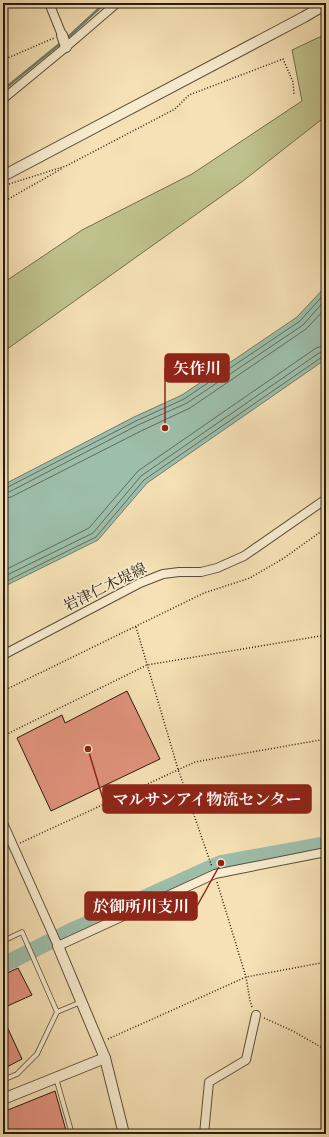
<svg xmlns="http://www.w3.org/2000/svg" width="329" height="1137" viewBox="0 0 329 1137" font-family="'Gentium Book Plus','Noto Serif JP',serif">
	<style>
		.green { fill: #bfc28c; stroke: #736e4e }
		.water { fill: #9dbeaa; stroke: #6e7d6c }
		.lines { fill: none; stroke-linecap: round; stroke-linejoin: round }
		.shore { stroke: #626c5c; stroke-width: 1 }
		.stream { stroke: #6e7d6c; stroke-width: 2.5 }
		.river { stroke: #9dbeaa; stroke-width: 16 }
		.building { fill: #e1927d; stroke: #271b0f }
		.service-casing { stroke: #5a4c38; stroke-width: 5.5 }
		.minor-casing { stroke: #5a4c38; stroke-width: 10 }
		.tertiary-casing { stroke: #5a4c38; stroke-width: 12 }
		.path { stroke: #271b0f; stroke-width: 1.5; stroke-dasharray: 1 2; stroke-linecap: butt }
		.service { stroke: #f8eccf; stroke-width: 4 }
		.minor { stroke: #f8eccf; stroke-width: 8 }
		.tertiary { stroke: #f8eccf; stroke-width: 10 }
		.labels { text-anchor: middle; stroke-width: 3.5; stroke-linejoin: round; paint-order: stroke }
		.street-label { font-size: 15px; fill: #271b0f; stroke: #f8eccf }
		.leader { fill: none; stroke: #8f2418; stroke-width: 1.5 }
		.callout-dot { fill: #8f2418; stroke: #f8eccf; stroke-width: 1.5 }
		.callout { fill: #8f2418; stroke: #8f2418; stroke-width: 1.5 }
		.callout-label { font-size: 16px; text-anchor: middle; font-weight: bold; fill: #fff }
	</style>
	<rect width="100%" height="100%" fill="#f5e1b5"/>
	<filter id="stains"><feTurbulence type="fractalNoise" baseFrequency=".005" numOctaves="4"/><feColorMatrix values="0 0 0 0 .2 0 0 0 0 .09 0 0 0 0 .02 0 0 0 .5 -.17"/></filter>
	<radialGradient id="worn" r=".72"><stop offset=".6" stop-color="#630" stop-opacity="0"/><stop offset="1" stop-color="#630" stop-opacity=".3"/></radialGradient>
	<path class="green" d="M326,34v82l-83,65 -240,171v-69l79,-53 110,-56 110,-73 -10,-51z"/>
	<path class="water" d="M326,286v73l-179,124 -49,57 -95,47v-102l131,-68 48,-22 115,-78z"/>
	<g class="lines">
		<g class="shore">
			<path d="M3,488h3l130,-67 48,-22 116,-78 26,-29"/>
			<path d="M3,493l6,-1 129,-67 49,-22 116,-78 23,-26"/>
			<path d="M3,499l8,-2 130,-66 49,-23 116,-79 20,-21"/>
			<path d="M3,571l86,-43 49,-57 178,-123 10,-3"/>
			<path d="M3,577l90,-44 48,-57 178,-123 7,-2"/>
			<path d="M3,583l93,-46 48,-57 178,-123 4,-1"/>
		</g>
		<g class="stream">
			<path d="M66,39l39,-36"/>
			<path d="M3,90l59,-48"/>
		</g>
		<path class="river" d="M3,965l70,-35 148,-67 105,-19"/>
	</g>
	<g class="building">
		<path d="M127,691l33,68 -109,52 -34,-73 45,-23 3,8z"/>
		<path d="M18,968l14,27 -29,13v-33z"/>
		<path d="M3,1018l19,41 -19,10z"/>
		<path d="M55,1091l12,43h-64v-22z"/>
	</g>
	<g class="lines">
		<defs>
			<g id="service">
				<path d="M3,941l19,-9 35,80"/>
				<path d="M56,1078l16,56"/>
				<path d="M3,1080l14,-6 20,-20 20,-42 24,-10"/>
			</g>
			<g id="minor">
				<path d="M49,3l13,32"/>
				<path d="M3,99l63,-52 51,-44"/>
				<path d="M3,655l137,-72 23,-9 16,-2h22l16,-4 27,-12 82,-57"/>
				<path d="M3,823l55,123 157,-72 111,-22"/>
				<path d="M204,1134l5,-52 37,-22 10,-45"/>
			</g>
			<g id="tertiary">
				<path d="M62,35l4,12"/>
				<path d="M3,176l301,-159 22,-13"/>
				<path d="M58,946l47,112 19,76"/>
				<path d="M3,1099l102,-41"/>
			</g>
		</defs>
		<use href="#service" class="service-casing"/>
		<use href="#minor" class="minor-casing"/>
		<use href="#tertiary" class="tertiary-casing"/>
		<g class="path">
			<path d="M3,60l51,-22"/>
			<path d="M9,184l57,-18 109,-57 14,-14 94,-36 10,23 1,12"/>
			<path d="M3,202l60,-34"/>
			<path d="M136,627l42,142 34,98"/>
			<path d="M3,691l201,-98 46,-15 34,-20 42,-30"/>
			<path d="M3,736l144,-71 179,-30"/>
			<path d="M20,843l175,-81 131,-23"/>
			<path d="M217,882l29,95 4,24 2,6"/>
			<path d="M264,1018l29,13 33,19"/>
			<path d="M108,1039l138,-62 80,-15"/>
		</g>
		<use href="#service" class="service"/>
		<use href="#minor" class="minor"/>
		<use href="#tertiary" class="tertiary"/>
	</g>
	<g class="labels">
		<g class="street-label">
			<text transform="translate(105 587) rotate(-26)" y="5">岩津仁木堤線</text>
		</g>
	</g>
	<path class="leader" d="M165 428L165 368M88 749L103 799M221 863L197 906"/>
	<g class="callout-dot">
		<circle cx="165" cy="428" r="4"/>
		<circle cx="88" cy="749" r="4"/>
		<circle cx="221" cy="863" r="4"/>
	</g>
	<g class="callout">
		<rect x="165" y="354" width="64" height="28" rx="4"/>
		<rect x="103" y="785" width="208" height="28" rx="4"/>
		<rect x="85" y="892" width="112" height="28" rx="4"/>
	</g>
	<g class="callout-label">
		<text x="197" y="374">矢作川</text>
		<text x="207" y="805">マルサンアイ物流センター</text>
		<text x="141" y="912">於御所川支川</text>
	</g>
	<rect width="329" height="1137" fill="none" stroke="#f5e1b5" stroke-width="16"/>
	<rect x="4" y="4" width="321" height="1129" fill="none" stroke="#271b0f" stroke-width="2"/>
	<rect x="8" y="8" width="313" height="1121" fill="none" stroke="#271b0f"/>
	<rect width="100%" height="100%" filter="url(#stains)"/>
	<rect width="100%" height="100%" fill="url(#worn)"/>
</svg>
